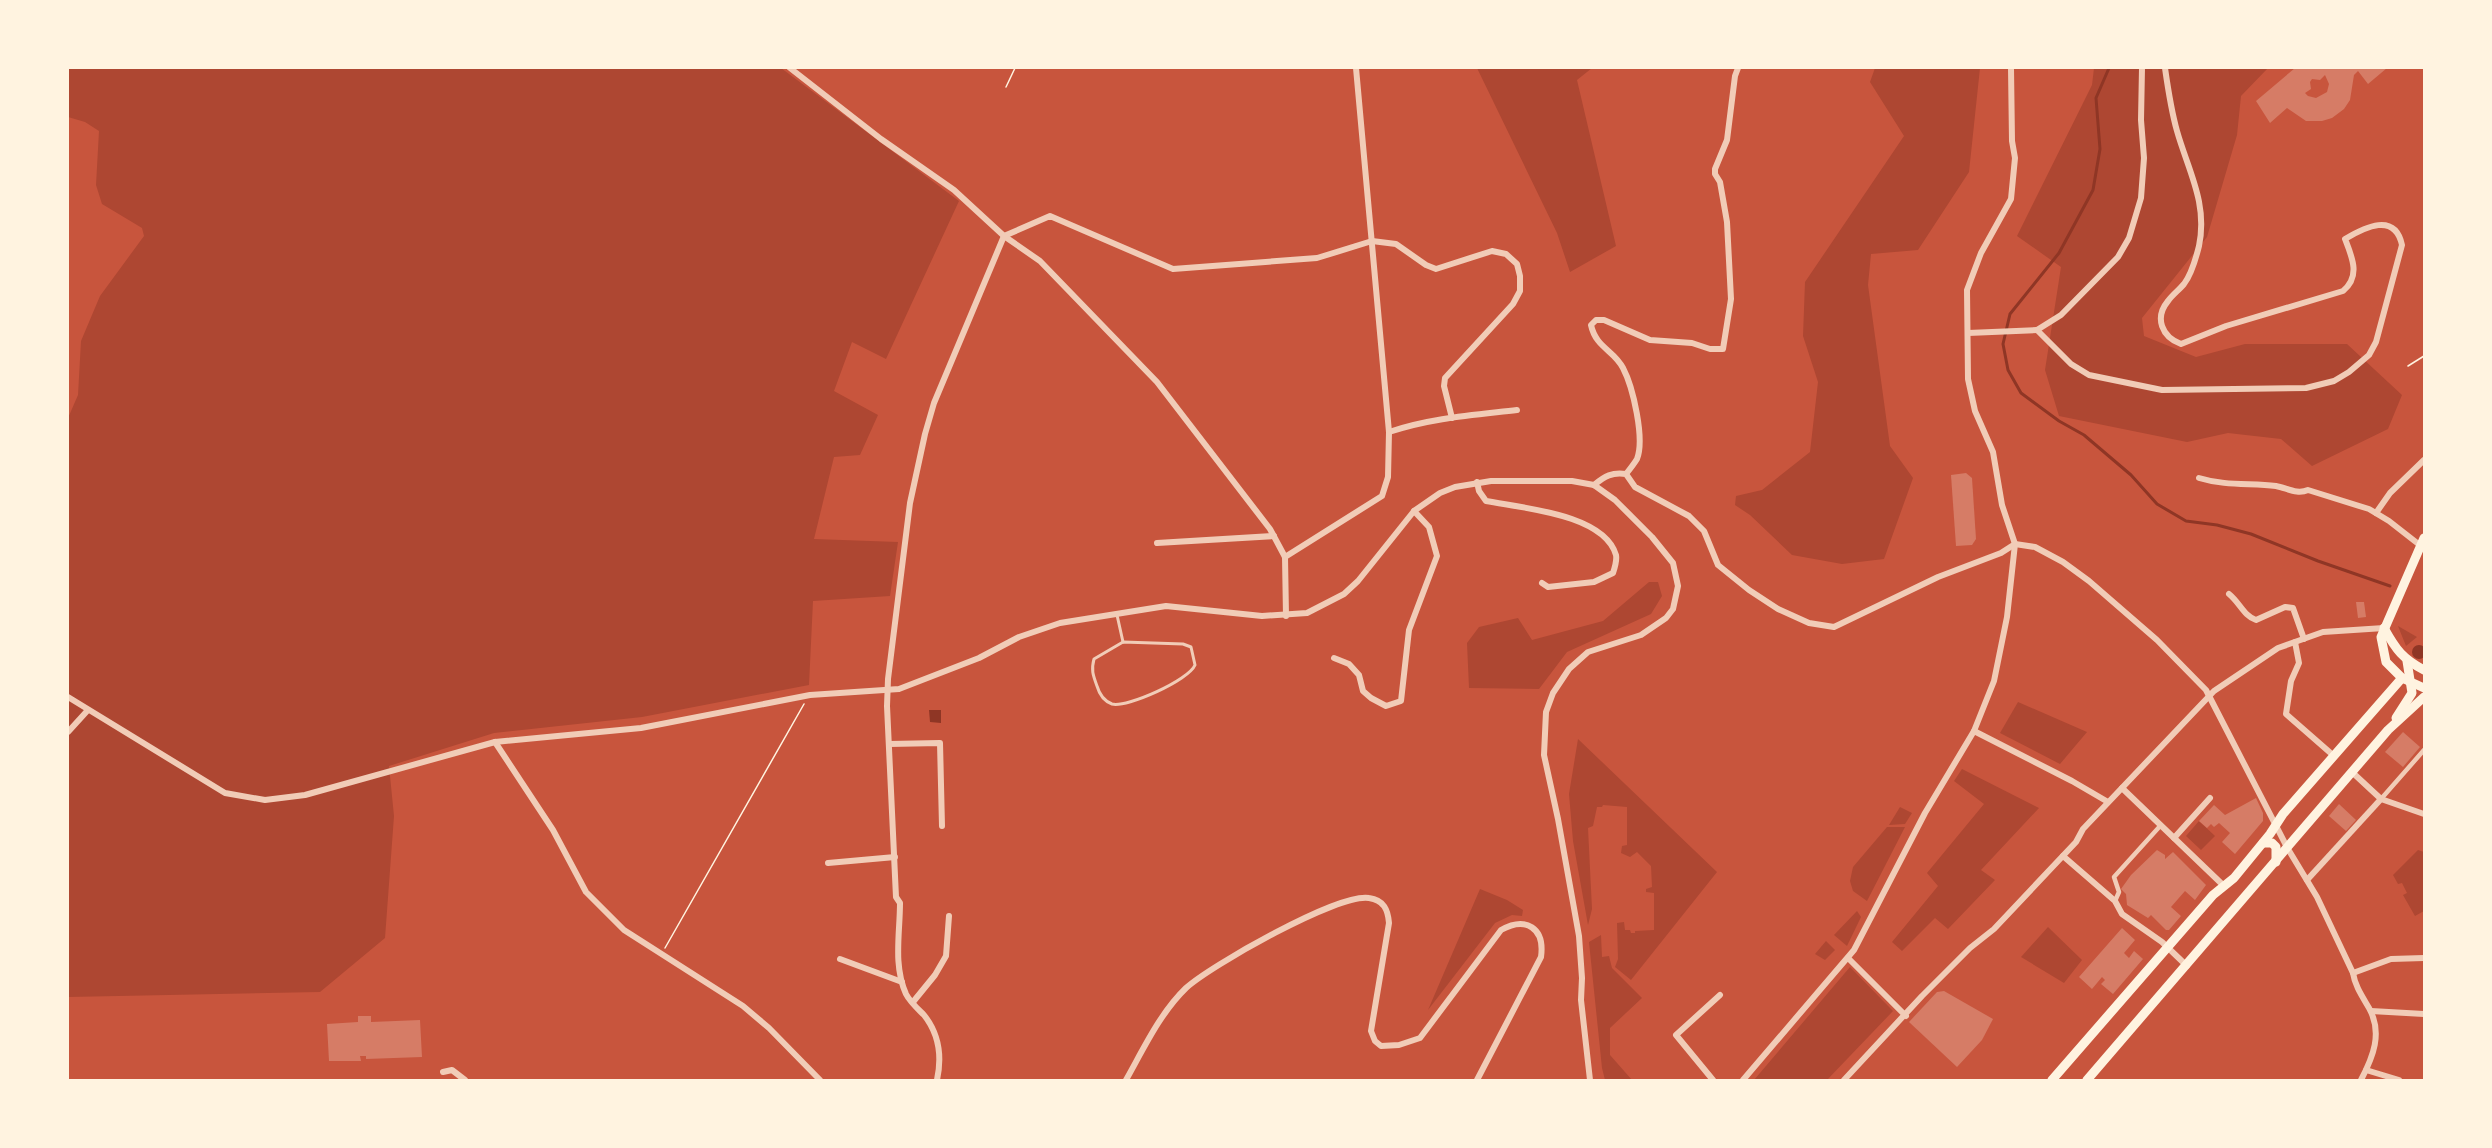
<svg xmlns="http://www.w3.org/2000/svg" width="2492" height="1148" viewBox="0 0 2492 1148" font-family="'Work Sans',sans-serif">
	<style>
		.green { fill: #ae4732 }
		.water { fill: #8f3625 }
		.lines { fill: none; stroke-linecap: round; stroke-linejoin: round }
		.stream { stroke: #8f3625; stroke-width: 3 }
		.building { fill: #d67c66; fill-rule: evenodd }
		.path { stroke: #fff3e0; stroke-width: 1.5 }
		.service { stroke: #f1ccb7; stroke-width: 3 }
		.pedestrian { stroke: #f1ccb7; stroke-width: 4.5 }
		.minor { stroke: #f1ccb7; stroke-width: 6 }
		.primary { stroke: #fff3e0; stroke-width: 9 }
	</style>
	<rect width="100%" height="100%" fill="#c8553d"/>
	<g class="green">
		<path d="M68,68h713l178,133 -73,158 -34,-17 -18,49 44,24 -18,40 -26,2 -20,82 84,3 -8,54 -77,5 -4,84 -167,32 -148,16 -105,33 5,50 -9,122 -65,54 -252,5v-579l10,-23 3,-54 19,-45 44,-60 -2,-8 -40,-24 -6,-19 3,-54 -14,-9 -17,-5z"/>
		<path d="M1477,68h115l-15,12 39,166 -46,26 -13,-39z"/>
		<path d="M1875,68h105l-11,104 -51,78 -47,4 -3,31 22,161 23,32 -29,81 -42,5 -50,-9 -42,-40 -15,-10 1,-9 26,-6 48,-38 8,-70 -15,-46 2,-54 99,-146 -34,-54z"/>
		<path d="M2094,68h174l-27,28 -4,39 -30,102 -65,81 2,18 52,21 49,-13h102l55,51 -14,34 -76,37 -31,-27 -53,-6 -41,9 -128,-26 -14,-46 16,-103 -44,-31 75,-151z"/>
		<path d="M1649,582h9l4,14 -11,18 -84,38 -28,37 -70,-1 -2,-45 12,-16 39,-9 14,22 71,-19z"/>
		<path d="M2398,626l19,11 -11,9z"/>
		<path d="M2018,702l69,30 -27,32 -60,-31z"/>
		<path d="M1578,739l139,133 -86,108 -16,-13 3,-8 -1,-36 7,-1 1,8h5l1,3h4v-2l19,-1v-37l-8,-1v-3l6,-2 -1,-21 -14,-14 -7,5 -9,-4 1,-7 5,-1v-38l-24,-2 -1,2h-5l-4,19 -5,2 4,81 -4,16 -15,-84 -4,-47z"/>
		<path d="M1962,769l77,39 -58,62 14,10 -47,49 -13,-11 -33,33 -10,-9 46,-56 -11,-13 57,-69 -30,-23z"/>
		<path d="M1900,807l12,6 -7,11 -16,1z"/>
		<path d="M2199,821l16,15 -14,14 -15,-14z"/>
		<path d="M1887,827h18l-38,74 -14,-10 -3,-10 3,-14z"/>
		<path d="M2418,850l6,2v59l-9,5 -12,-21 4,-2 -5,-10 -4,1 -5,-9z"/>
		<path d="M1480,889l27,11 16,10 -1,6 -10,-1 -17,8 -67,87z"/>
		<path d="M1857,911l4,6 -14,29 -13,-11z"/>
		<path d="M2048,927l34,33 -18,23 -43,-26z"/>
		<path d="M1601,935l1,22 7,-1 3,12 30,30 -32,30v27l22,25h-27l-3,-12 -13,-126z"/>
		<path d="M1826,941l9,9 -10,10 -10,-6z"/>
		<path d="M1850,967l43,44 -66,69h-73z"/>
	</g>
	<g class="water">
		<circle cx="2419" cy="652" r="7"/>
		<path d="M929,710h12v13l-11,-1z"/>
	</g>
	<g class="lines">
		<path class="stream" d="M2109,68l-13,30 4,51 -7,41 -34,63 -49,61 -7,30 5,26 13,23 38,28 25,14 47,40 26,29 29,17 31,4 34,9 67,27 72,25"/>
	</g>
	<g class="building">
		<path d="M2295,68h92l-19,16 -10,-13 -4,4 -4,25 -6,9 -12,9 -10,3h-16l-19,-13 -17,15 -14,-22zM2325,75l4,9 -2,8 -11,6 -8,-2 -3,-3 6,-4 -1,-7 2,-3 8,1z"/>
		<path d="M1966,473l6,5 4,61 -4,6 -16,1 -5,-71z"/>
		<path d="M2356,602h8l2,15 -8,1z"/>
		<path d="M2403,732l17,15 -17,20 -18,-15z"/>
		<path d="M2256,798l7,15v8l-28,33 -13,-12 8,-9 -11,-10 -5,4 -3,-3 -4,4 -8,-7 15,-16 11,10z"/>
		<path d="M2339,804l17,16 -10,11 -17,-15z"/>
		<path d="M2157,850l8,5v4l8,-7 33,33 -11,15 -10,-9 -14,16 10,9 -12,14h-3l-15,-15 -3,3 -21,-13 -1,-11 -5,-5 10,-14z"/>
		<path d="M2122,928l13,12 -11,13 5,5 5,-7 9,8 -30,35 -12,-10 4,-4 -3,-3 -10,12 -13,-12z"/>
		<path d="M1944,991l49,28 -11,21 -25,27 -48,-45 28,-30z"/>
		<path d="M358,1016h13v6l49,-2 2,37 -56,2v-3h-6l1,5h-32l-2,-37 31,-2z"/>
	</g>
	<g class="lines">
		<g class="path">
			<path d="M1006,87l9,-19"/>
			<path d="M2408,366l16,-10"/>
			<path d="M665,948l139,-244"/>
		</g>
		<g class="service">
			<path d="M1117,615l6,27"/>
			<path d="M1123,642l60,2 8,3 4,18c-6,15 -68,43 -83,39 -8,-3 -13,-11 -15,-18 -4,-11 -6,-16 -3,-27z"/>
		</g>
		<g class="pedestrian">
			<path d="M2381,799l43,-49"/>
			<path d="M2115,901l4,-9 -5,-15 47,-52"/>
		</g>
		<g class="minor">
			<path d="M790,68l91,71 73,51 50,46 36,25 117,121 113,147 15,28 1,59"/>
			<path d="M2142,68l-1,52 3,38 -3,40 -12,40 -11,19 -57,58 -24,15 34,34 18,11 73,15 144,-2 28,-7 15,-9 20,-17 7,-13 26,-97c-7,-33 -37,-18 -57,-6 7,18 16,37 -2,52l-117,35 -45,18c-19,-7 -27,-26 -13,-43 4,-6 11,-11 16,-17 7,-9 12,-26 15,-38 9,-43 -11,-76 -22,-115 -6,-21 -9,-42 -12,-63"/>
			<path d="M1968,333l69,-3"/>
			<path d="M1389,432c41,-14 85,-17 128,-22"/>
			<path d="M1626,474c4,-5 8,-10 11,-15 8,-20 -4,-72 -14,-91 -9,-18 -27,-20 -32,-43l5,-5h8l46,20 42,3 18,6h13l8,-50 -4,-77 -7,-40 -5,-8v-5l12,-29 8,-64 3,-8"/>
			<path d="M2199,478c26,8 51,5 77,8 11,2 21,9 32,4l61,19 20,12 32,25"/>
			<path d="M1477,482l2,9 7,10c36,7 118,13 130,54 1,5 -1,12 -3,18l-19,9 -46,5 -6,-4"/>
			<path d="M1594,485c11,-9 18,-13 32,-11l9,13 54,29 15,15 14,34 31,25 29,19 31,14 25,4 104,-50 63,-24 14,-9"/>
			<path d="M2376,513l14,-20 34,-33"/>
			<path d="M1157,543l117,-7"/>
			<path d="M2015,544l20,3 28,15 26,19 68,59 49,50 82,159 29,48 36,76c2,13 9,23 16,35 14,25 4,49 -8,72"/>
			<path d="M1285,557l97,-61 6,-19 1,-45 -33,-364"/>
			<path d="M2229,594c11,9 15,22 27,26l29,-13 8,1 11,31"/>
			<path d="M2295,642l4,21 -8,18 -5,33 48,42"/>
			<path d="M1334,658l15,6 10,11 4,16 8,7 15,8 15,-5 8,-71 28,-74 -8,-29 -15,-16"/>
			<path d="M68,697l157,96 40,7 40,-5 190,-53 146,-14 169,-33 89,-6 80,-31 40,-21 41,-14 106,-17 96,10 45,-3 37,-19 14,-13 56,-70 26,-18 15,-6 36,-6h81l22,4 21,15 37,37 21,26 5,23 -5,23 -7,9 -25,17 -53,17 -19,17 -16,24 -7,19 -2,43 14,64 21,117 3,42 -1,22 9,80"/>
			<path d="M1974,731l98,50 36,21"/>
			<path d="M68,732l20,-22"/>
			<path d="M495,742l58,88 33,62 38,38 119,76 26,22 51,52"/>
			<path d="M889,744l51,-1 2,83"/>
			<path d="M2353,773l28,26 43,15"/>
			<path d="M2122,788l102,98"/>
			<path d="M2174,838l36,-40"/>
			<path d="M2063,856l52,45 7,13 40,28 25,24"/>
			<path d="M828,863l67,-6"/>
			<path d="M2307,880l74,-81"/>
			<path d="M1848,958l58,58"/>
			<path d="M840,959l62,23"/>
			<path d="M2353,973l38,-14 33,-1"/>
			<path d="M913,1002l22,-27 11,-19 3,-40"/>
			<path d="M2371,1011l53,3"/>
			<path d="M2366,1070l33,10"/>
			<path d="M443,1072l9,-2 13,10"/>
			<path d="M937,1080c5,-23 2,-46 -13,-65 -6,-6 -14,-13 -18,-21 -13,-29 -6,-61 -6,-91l-4,-6 -9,-191 1,-27 22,-176 15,-69 9,-31 70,-167 46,-20 123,53 144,-11 55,-17 24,3 30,21 10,4 56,-18 14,3 11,10 3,12v15l-7,13 -68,74 -1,8 8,32"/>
			<path d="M1126,1080c17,-30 34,-67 60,-92 24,-22 152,-95 183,-90 15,2 19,12 20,25l-18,108 4,10 6,5 18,-1 21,-7 81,-108c25,-14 44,-2 40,27l-64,123"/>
			<path d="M1713,1080l-37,-45 44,-40"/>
			<path d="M1743,1080l111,-130 71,-137 49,-82 20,-50 13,-64 8,-73 -13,-39 -9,-53 -18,-41 -7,-32 -1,-89 14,-37 30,-54 4,-41 -3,-17 -1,-73"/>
			<path d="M1844,1080l78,-84 48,-48 24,-19 82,-87 7,-13 131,-138 64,-43 45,-16 61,-4"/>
		</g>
		<g class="primary">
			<path d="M2424,538l-43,99 5,25 16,16 22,10"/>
			<path d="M2384,628c12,22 19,31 40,42"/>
			<path d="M2396,718l16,-25 -5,-32"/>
			<path d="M2263,843h9l4,4v15"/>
			<path d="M2052,1080l161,-185 21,-17 36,-44 13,-20 119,-136"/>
			<path d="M2087,1080l301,-350 36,-33"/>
		</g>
	</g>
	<rect width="2492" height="1148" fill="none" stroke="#fff3e0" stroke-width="138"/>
</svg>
